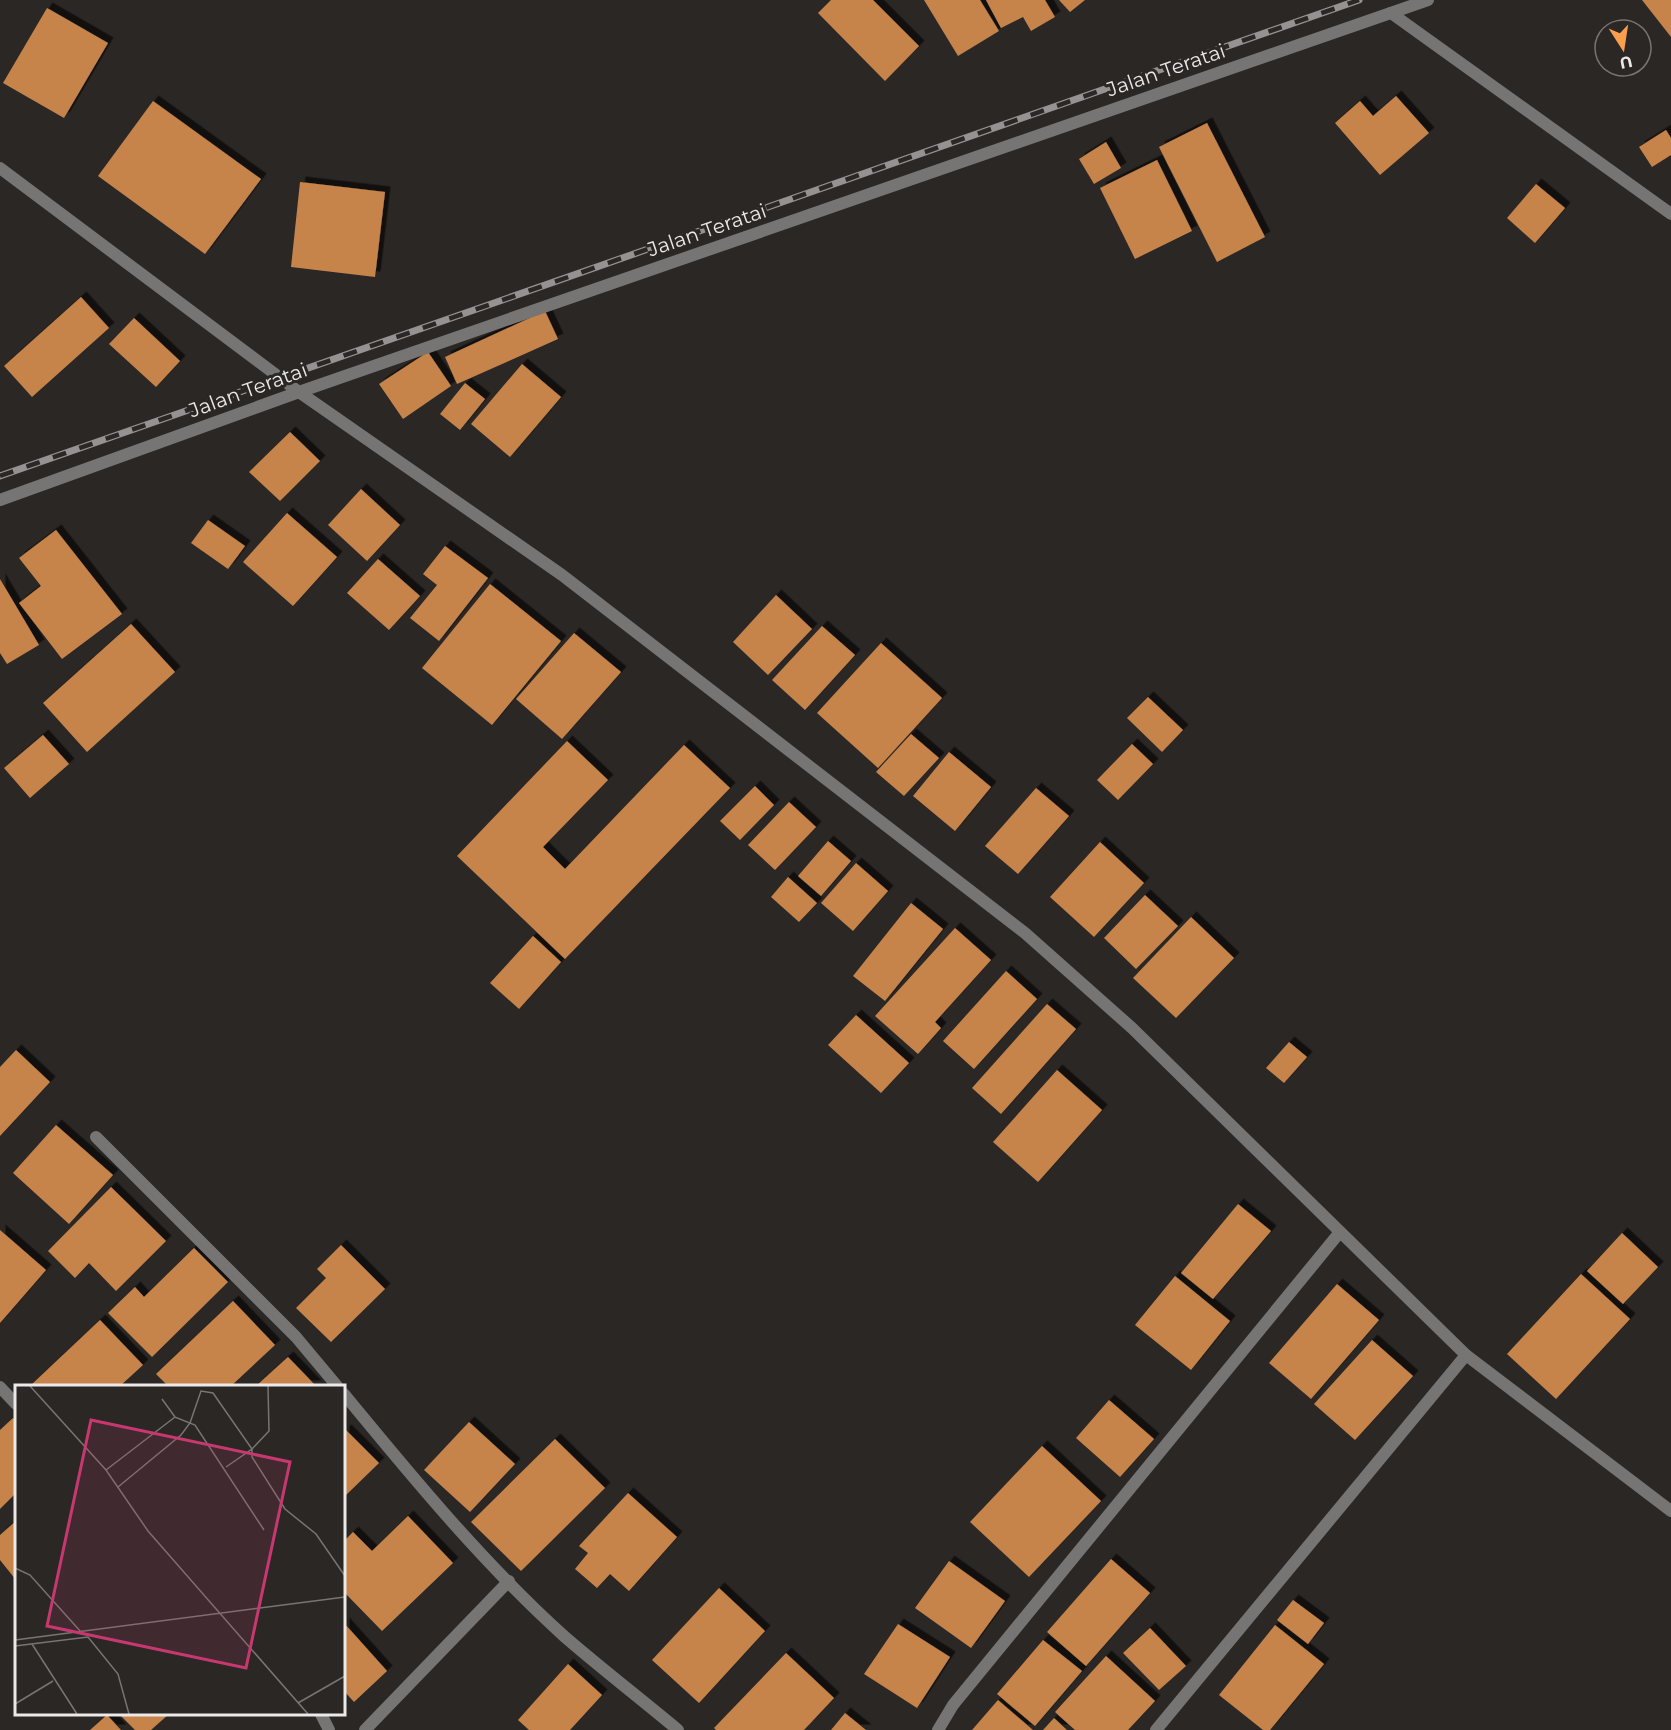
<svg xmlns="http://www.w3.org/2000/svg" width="1671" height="1730" viewBox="0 0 1671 1730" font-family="Montserrat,sans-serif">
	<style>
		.building { fill: #c6844c; filter: url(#shadow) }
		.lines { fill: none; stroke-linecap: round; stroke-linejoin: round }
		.minor { stroke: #767574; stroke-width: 12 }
		.rail-casing { stroke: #959291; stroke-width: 7 }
		.rail { stroke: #2a2725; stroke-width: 4.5; stroke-dasharray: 14; stroke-linecap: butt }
		.labels { text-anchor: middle; stroke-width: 6; stroke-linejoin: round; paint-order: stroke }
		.street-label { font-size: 20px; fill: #eceae9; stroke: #2a2725 }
		.inset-road { fill: none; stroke: #787573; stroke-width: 1.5 }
		.view { fill: #c83870; fill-opacity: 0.15; stroke: #c83870; stroke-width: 3 }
		.inset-edge { fill: none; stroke: #eceae9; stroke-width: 3 }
	</style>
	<defs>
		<filter id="shadow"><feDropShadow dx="5.5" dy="-5.5" stdDeviation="0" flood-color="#0009"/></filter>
	</defs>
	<rect width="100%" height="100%" fill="#2a2725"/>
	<g class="building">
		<path d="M831,0h42l46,46 -34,35 -67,-68z"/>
		<path d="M924,0h56l19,31 -41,25z"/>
		<path d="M986,0h59l10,17 -24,14 -8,-14 -22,11z"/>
		<path d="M1059,0h26l-15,12z"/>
		<path d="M1642,0h29v37z"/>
		<path d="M47,8l61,35 -44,75 -61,-35z"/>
		<path d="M1396,96l33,37 -49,42 -45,-52 25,-22 13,15z"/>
		<path d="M153,101l108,78 -56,75 -107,-78z"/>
		<path d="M1207,123l58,114 -48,25 -58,-115z"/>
		<path d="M1666,130l5,8v17l-19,12 -13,-20z"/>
		<path d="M1106,142l15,26 -27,16 -15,-25z"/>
		<path d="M1157,160l35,71 -57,28 -35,-71z"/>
		<path d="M300,182l85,10 -10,85 -84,-10z"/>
		<path d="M1536,184l29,24 -30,35 -28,-25z"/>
		<path d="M81,297l28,31 -77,69 -28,-31z"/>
		<path d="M545,311l13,28 -101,45 -12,-27z"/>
		<path d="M134,318l46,43 -24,26 -47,-43z"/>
		<path d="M428,352l23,34 -48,33 -24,-35z"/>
		<path d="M522,364l39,33 -51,60 -39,-33z"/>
		<path d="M465,383l20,16 -25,31 -20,-16z"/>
		<path d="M290,432l30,29 -40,40 -31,-29z"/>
		<path d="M361,489l39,36 -33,36 -39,-36z"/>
		<path d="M287,513l50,44 -44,49 -50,-44z"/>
		<path d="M208,520l37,26 -17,23 -37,-26z"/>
		<path d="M56,530l66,84 -60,45 -43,-56 22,-17 -22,-28z"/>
		<path d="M445,546l43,32 -49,63 -29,-23 27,-33 -14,-11z"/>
		<path d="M378,559l42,37 -31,34 -42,-37z"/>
		<path d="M0,579l39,66 -32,19 -7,-11z"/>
		<path d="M490,584l71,57 -69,84 -70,-57z"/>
		<path d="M776,595l36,34 -44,46 -35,-33z"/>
		<path d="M131,624l44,48 -88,80 -44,-49z"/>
		<path d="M822,626l33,29 -50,55 -33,-30z"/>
		<path d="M574,633l47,39 -59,67 -46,-40z"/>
		<path d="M881,643l61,55 -64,70 -61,-55z"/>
		<path d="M1148,697l35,33 -21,22 -35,-34z"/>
		<path d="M911,734l28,24 -35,38 -28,-24z"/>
		<path d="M43,735l26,29 -39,34 -26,-30z"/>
		<path d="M567,741l41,39 -65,67 22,22 119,-124 46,43 -165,171 -108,-103z"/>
		<path d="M1132,744l21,20 -35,36 -21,-20z"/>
		<path d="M949,752l42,35 -36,44 -42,-35z"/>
		<path d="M755,786l19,19 -34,35 -20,-19z"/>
		<path d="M1036,788l33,28 -51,58 -33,-28z"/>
		<path d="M789,802l27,25 -41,43 -27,-25z"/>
		<path d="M828,841l23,20 -30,35 -23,-20z"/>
		<path d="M1100,842l44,41 -50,54 -44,-40z"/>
		<path d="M856,863l32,28 -35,40 -32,-28z"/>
		<path d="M788,877l29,26 -18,19 -28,-25z"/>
		<path d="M1145,895l33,31 -42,43 -32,-31z"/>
		<path d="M911,903l32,26 -58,72 -32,-25z"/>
		<path d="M1191,917l43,41 -58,60 -43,-40z"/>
		<path d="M955,928l36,32 -56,62 6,6 -23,26 -43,-38z"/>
		<path d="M533,936l28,26 -42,47 -29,-26z"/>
		<path d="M1006,971l31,28 -63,70 -31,-28z"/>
		<path d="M1047,1004l29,25 -75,85 -29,-26z"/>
		<path d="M856,1015l53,48 -28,30 -53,-48z"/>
		<path d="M1289,1042l18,15 -23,26 -18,-15z"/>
		<path d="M16,1050l34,32 -50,54v-69z"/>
		<path d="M1057,1070l45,40 -64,72 -45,-40z"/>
		<path d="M56,1125l57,50 -44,49 -56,-51z"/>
		<path d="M111,1187l55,54 -50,50 -27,-28 -14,15 -27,-27z"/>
		<path d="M1238,1204l33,27 -58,68 -32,-26z"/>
		<path d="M0,1230l46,40 -46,53z"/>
		<path d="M1622,1233l36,34 -35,37 -36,-33z"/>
		<path d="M341,1245l44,44 -54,53 -35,-34 30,-30 -9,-9z"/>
		<path d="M194,1248l34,34 -76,75 -44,-44 27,-26 9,10z"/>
		<path d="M1581,1274l49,45 -74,80 -49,-45z"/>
		<path d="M1175,1276l55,45 -39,49 -56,-45z"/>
		<path d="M1337,1284l42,36 -68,79 -42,-36z"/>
		<path d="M233,1301l42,44 -44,41h-63l-12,-12z"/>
		<path d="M100,1320l43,45 -23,21h-90z"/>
		<path d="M1372,1340l41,36 -58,64 -41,-36z"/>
		<path d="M288,1357l28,29h-60z"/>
		<path d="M1109,1400l45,39 -34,38 -44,-39z"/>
		<path d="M13,1418l3,4v71l-16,16v-79z"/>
		<path d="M469,1422l46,42 -45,48 -46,-42z"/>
		<path d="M346,1430l33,33 -35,34v-65z"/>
		<path d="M555,1439l50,49 -84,83 -50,-49z"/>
		<path d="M1042,1446l59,55 -72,76 -59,-55z"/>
		<path d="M628,1493l49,44 -48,54 -19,-17 -13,14 -22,-19 13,-16 -9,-7z"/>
		<path d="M408,1516l45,47 -71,68 -38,-39v-51l9,-9 19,19z"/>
		<path d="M16,1521v59l-16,-20v-25z"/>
		<path d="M1111,1559l39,34 -64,73 -39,-34z"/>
		<path d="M949,1561l56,40 -34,47 -56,-40z"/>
		<path d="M719,1588l46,43 -66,72 -47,-43z"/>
		<path d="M1293,1600l31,23 -16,21 -31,-24z"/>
		<path d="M344,1623l43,48 -33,31 -10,-11z"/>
		<path d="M898,1624l52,33 -33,51 -53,-34z"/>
		<path d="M1275,1625l49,39 -54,66h-7l-44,-35z"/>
		<path d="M1150,1628l36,38 -27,24 -36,-37z"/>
		<path d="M1043,1640l39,31 -47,55 -38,-32z"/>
		<path d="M786,1653l48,45 -30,32h-88l-2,-2z"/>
		<path d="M1106,1656l49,45 -27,29h-53l-20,-18z"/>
		<path d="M568,1664l34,31 -32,35h-41l-11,-10z"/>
		<path d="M998,1700l35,30h-61z"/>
		<path d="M845,1713l21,17h-35z"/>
		<path d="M119,1714h50l-18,16h-16z"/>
		<path d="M107,1715l14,15h-31z"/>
		<path d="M1054,1718l13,12h-24z"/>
	</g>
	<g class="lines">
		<g class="minor">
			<path d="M1391,13l280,201"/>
			<path d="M0,168l299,224 263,183 463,358 107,95 334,327 205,156"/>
			<path d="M0,500l299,-108 1129,-392"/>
			<path d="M96,1137l200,200 41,49"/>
			<path d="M0,1387l16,17"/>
			<path d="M344,1394c69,84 140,170 221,243 37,32 76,62 113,93"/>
			<path d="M321,1714l8,16"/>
			<path d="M365,1730l144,-149"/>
			<path d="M938,1730l15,-25 387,-473"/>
			<path d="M1156,1730l310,-375"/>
		</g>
		<defs>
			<path id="rail" d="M0,476l1359,-476"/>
		</defs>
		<use href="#rail" class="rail-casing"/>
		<use href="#rail" class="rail"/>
	</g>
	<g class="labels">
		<g class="street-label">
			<text transform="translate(1166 70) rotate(-19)" y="7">Jalan Teratai</text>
			<text transform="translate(707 230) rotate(-19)" y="7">Jalan Teratai</text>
			<text transform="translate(248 390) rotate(-20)" y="7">Jalan Teratai</text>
		</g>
	</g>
	<g transform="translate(15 1385)">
		<rect width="330" height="330" fill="#2a2725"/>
		<path class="inset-road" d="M15,1l76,84 42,61 160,183M253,1l1,45 -17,18v8l33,52 31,25 29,42M147,14l13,18M91,85l69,-53 20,8 69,105M103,102l63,-52 9,-12 11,-32 12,2 39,56 -26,18M0,183l15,7 51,57M0,255l330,-43M17,259l45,70M0,261l73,-9 30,37 11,40M283,318l47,-27M0,319l38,-23"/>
		<path class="view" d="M76,35l199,42 -44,206 -199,-42z"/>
		<rect width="330" height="330" class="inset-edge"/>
	</g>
	<g transform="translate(1623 48) rotate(168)"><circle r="28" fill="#2a2725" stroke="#787573" stroke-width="1.5"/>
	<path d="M0-4.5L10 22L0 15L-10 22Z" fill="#fa9f4e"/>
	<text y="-9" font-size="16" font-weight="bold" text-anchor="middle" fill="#eceae9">U</text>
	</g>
</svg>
